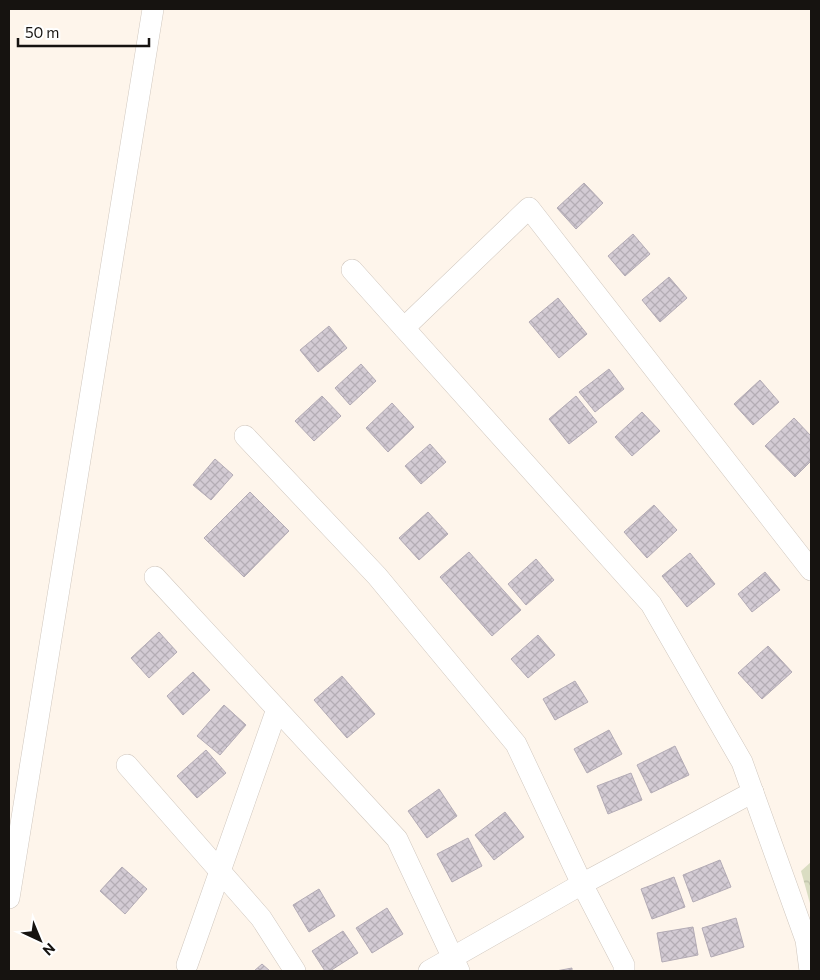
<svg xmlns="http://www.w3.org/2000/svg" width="820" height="980" viewBox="0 0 820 980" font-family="Commissioner,sans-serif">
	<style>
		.forest { fill: url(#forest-crowns) }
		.building { fill: url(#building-cross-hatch); stroke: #b3abb5 }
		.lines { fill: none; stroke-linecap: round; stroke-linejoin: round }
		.minor-casing { stroke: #d0c7be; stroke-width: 22 }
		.minor { stroke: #fff; stroke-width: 21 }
	</style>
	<defs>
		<pattern id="forest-crowns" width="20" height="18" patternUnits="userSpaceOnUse" patternTransform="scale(1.25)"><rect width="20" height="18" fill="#daddc2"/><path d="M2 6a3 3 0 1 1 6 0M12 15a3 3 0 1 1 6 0" fill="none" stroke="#babda6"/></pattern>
		<pattern id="building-cross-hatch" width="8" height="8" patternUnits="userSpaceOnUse" patternTransform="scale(1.25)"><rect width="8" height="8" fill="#d3cbd4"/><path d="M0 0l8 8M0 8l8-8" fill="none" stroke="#b4adb5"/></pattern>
	</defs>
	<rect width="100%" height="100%" fill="#fef5eb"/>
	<path class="forest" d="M811,862v45l-10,-36z"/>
	<g class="building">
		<path d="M584,183l19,20 -27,26 -19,-21z"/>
		<path d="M633,234l17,20 -25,22 -17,-20z"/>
		<path d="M669,277l18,21 -27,24 -18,-22z"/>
		<path d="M558,298l29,36 -28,24 -30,-36z"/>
		<path d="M329,326l18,22 -29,24 -18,-22z"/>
		<path d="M361,364l15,17 -26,24 -15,-17z"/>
		<path d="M609,369l15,20 -29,23 -16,-20z"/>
		<path d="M760,380l19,22 -26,23 -19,-21z"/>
		<path d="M322,396l19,20 -27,25 -19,-20z"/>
		<path d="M576,396l21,26 -28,22 -20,-25z"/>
		<path d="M392,403l22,24 -26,25 -22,-24z"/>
		<path d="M642,412l18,19 -28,25 -17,-19z"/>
		<path d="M794,418l17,18v25l-16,16 -30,-31z"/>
		<path d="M430,444l16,18 -25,22 -16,-18z"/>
		<path d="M215,459l18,16 -22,25 -18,-15z"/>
		<path d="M250,492l39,39 -45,46 -40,-39z"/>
		<path d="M654,505l23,25 -30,28 -23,-26z"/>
		<path d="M428,512l20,22 -29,26 -20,-22z"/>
		<path d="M469,552l52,58 -29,26 -52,-59z"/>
		<path d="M690,553l25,31 -28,23 -25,-31z"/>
		<path d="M536,559l18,21 -28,25 -18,-21z"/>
		<path d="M765,572l15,18 -28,22 -14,-18z"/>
		<path d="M159,632l18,20 -28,26 -18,-20z"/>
		<path d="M538,635l17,20 -27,23 -17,-19z"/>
		<path d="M768,646l24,26 -30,27 -24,-26z"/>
		<path d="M193,672l17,18 -27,25 -16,-19z"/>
		<path d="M342,676l33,38 -28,24 -33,-38z"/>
		<path d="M575,681l13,21 -33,18 -12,-21z"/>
		<path d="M224,705l22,20 -26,30 -23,-19z"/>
		<path d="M609,730l13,24 -35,19 -13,-24z"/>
		<path d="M675,746l14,29 -38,18 -14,-28z"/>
		<path d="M206,750l20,23 -29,25 -20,-22z"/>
		<path d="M631,773l11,27 -34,14 -11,-28z"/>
		<path d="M439,789l18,27 -30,22 -19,-27z"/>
		<path d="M505,812l19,25 -30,23 -19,-25z"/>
		<path d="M468,838l14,28 -30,16 -15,-28z"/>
		<path d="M720,860l11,27 -38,15 -10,-27z"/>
		<path d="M122,867l25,22 -22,25 -25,-23z"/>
		<path d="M674,877l11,30 -33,12 -11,-30z"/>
		<path d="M319,889l16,27 -26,16 -16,-27z"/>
		<path d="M387,908l16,26 -31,19 -16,-25z"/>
		<path d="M736,918l8,29 -33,10 -9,-29z"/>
		<path d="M693,927l5,28 -36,7 -5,-29z"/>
		<path d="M343,931l15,22 -28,18h-5l-13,-20z"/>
		<path d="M262,964l8,7h-16z"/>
		<path d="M572,968v3h-16z"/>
	</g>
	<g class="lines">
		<defs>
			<g id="minor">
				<path d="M352,270l299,334 91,158 64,178 4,31"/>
				<path d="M404,328l125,-120 282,362"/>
				<path d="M245,436l132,140 139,168 66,140 42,81v6"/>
				<path d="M155,577l242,262 62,132"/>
				<path d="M127,765l134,153 34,53"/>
				<path d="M9,898l144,-889"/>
				<path d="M187,965l90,-256"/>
				<path d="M429,971l153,-87 171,-92"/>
			</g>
		</defs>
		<use href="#minor" class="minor-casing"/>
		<use href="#minor" class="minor"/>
	</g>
	<rect width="820" height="980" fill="none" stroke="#161310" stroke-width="20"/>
	<g transform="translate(40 940) rotate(136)" stroke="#ffffff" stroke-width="4" paint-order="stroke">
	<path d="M0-4L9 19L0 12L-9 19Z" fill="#161310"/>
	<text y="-8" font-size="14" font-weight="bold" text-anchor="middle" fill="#161310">N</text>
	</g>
	<path d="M18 38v8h131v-8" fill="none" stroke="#161310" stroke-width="2.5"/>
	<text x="25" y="38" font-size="15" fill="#161310" stroke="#ffffff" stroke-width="4" paint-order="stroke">50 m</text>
</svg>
